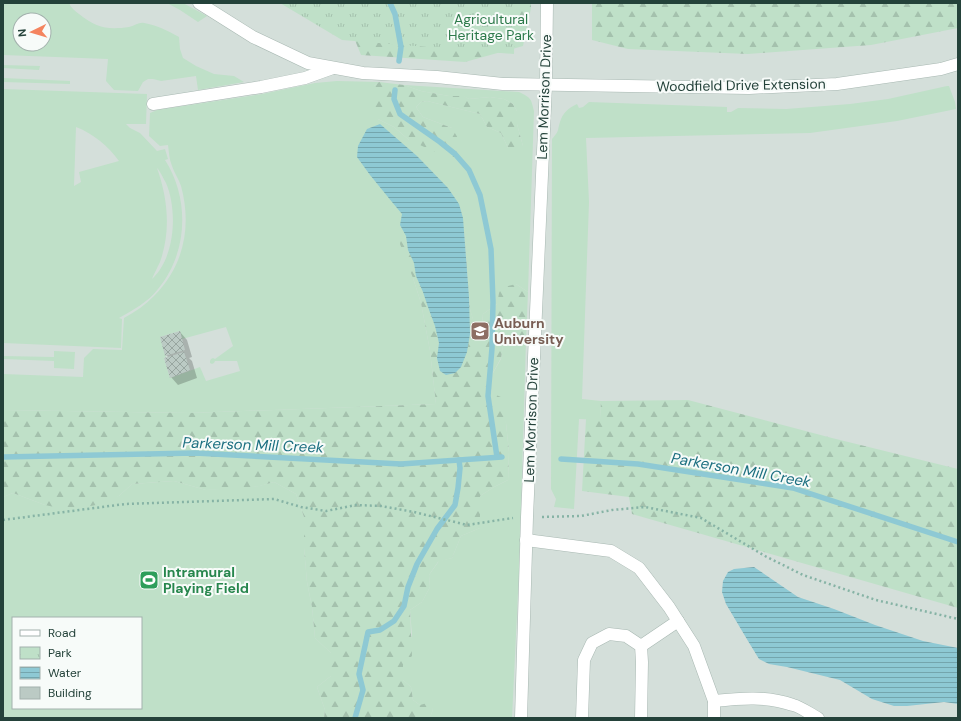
<svg xmlns="http://www.w3.org/2000/svg" width="961" height="721" viewBox="0 0 961 721" font-family="'DM Sans',sans-serif">
	<style>
		.built { fill: #d4dfda; fill-rule: evenodd }
		.grass { fill: #bfe0c8; fill-rule: evenodd }
		.forest { fill: url(#forest-firs) }
		.park { fill: url(#park-tufts) }
		.water { fill: url(#water-rules) }
		.shadow { fill: #0003 }
		.lines { fill: none; stroke-linecap: round; stroke-linejoin: round }
		.stream { stroke: #8ec9d4; stroke-width: 5.5 }
		.building { fill: url(#building-cross-hatch) }
		.minor-casing { stroke: #a8b8b2; stroke-width: 13 }
		.path { stroke: #86b3a5; stroke-width: 2.5; stroke-dasharray: 2 3; stroke-linecap: butt }
		.minor { stroke: #fff; stroke-width: 12 }
		.labels { text-anchor: middle; stroke-width: 4; stroke-linejoin: round; paint-order: stroke }
		.park-label { font-size: 14px; fill: #2d7a4b; stroke: #f7fbf9 }
		.street-label { font-size: 14px; fill: #24423a; stroke: #f7fbf9 }
		.education-label { font-size: 14px; font-weight: bold; fill: #785e54; stroke: #f7fbf9; text-anchor: start }
		.leisure-label { font-size: 14px; font-weight: bold; fill: #27864d; stroke: #f7fbf9; text-anchor: start }
		.water-label { font-size: 15px; font-style: italic; fill: #1c6f80; stroke: #f7fbf9 }
	</style>
	<defs>
		<pattern id="forest-firs" width="22" height="20" patternUnits="userSpaceOnUse"><rect width="22" height="20" fill="#bfe0c8"/><path d="M5 1l3.5 6h-7zM16 11l3.5 6h-7z" fill="#a4c1ad"/></pattern>
		<pattern id="park-tufts" width="24" height="20" patternUnits="userSpaceOnUse"><rect width="24" height="20" fill="#bfe0c8"/><path d="M3 7l-1-3M5 7V3M7 7l1-3M15 17l-1-3M17 17v-4M19 17l1-3" fill="none" stroke="#a4c1ad"/></pattern>
		<pattern id="water-rules" width="6" height="5" patternUnits="userSpaceOnUse"><rect width="6" height="5" fill="#8ec9d4"/><path d="M0 2.5h6" fill="none" stroke="#74a5ad"/></pattern>
		<pattern id="building-cross-hatch" width="8" height="8" patternUnits="userSpaceOnUse"><rect width="8" height="8" fill="#bbcac4"/><path d="M0 0l8 8M0 8l8-8" fill="none" stroke="#98a6a0"/></pattern>
	</defs>
	<rect width="100%" height="100%" fill="#e6efeb"/>
	<path class="built" d="M3,3h955v715h-955zM20,20h24v24h-24zM13,618h128v90h-128z"/>
	<g class="grass">
		<path d="M3,3h66c2,5 6,8 10,11 17,14 29,16 50,13 5,-1 10,-5 15,-4 13,2 24,8 35,14l1,12 3,9 13,8 18,8 20,2 10,6 -46,8 -2,-14 -35,5 -8,-2h-5l-5,3 -5,9 -24,-1 -8,-9 2,-22 -105,-4zM20,20h24v24h-24z"/>
		<path d="M167,3h16l24,13 -9,6 -18,-12z"/>
		<path d="M3,65l37,1 -1,4 -36,-2z"/>
		<path d="M3,78l67,3v3l-67,-2z"/>
		<path d="M337,81l42,1 -5,4 4,33 16,8 15,13 43,-12 -29,-11 -7,-10 5,-5 6,-1 53,13 7,13 14,6 7,15 15,-2 -6,-22v-13l-4,-7 -9,-5 -14,-2 -21,2 -6,-3h-14l-28,-5 -17,-6 115,7c12,6 12,6 15,19l-6,181 -12,-8 -19,20 -14,10 -1,10 -7,3 -5,-18 -6,-77 -51,46 8,25 9,48 6,53 -247,9 -186,-3v-36l80,3 1,-19 9,-9 29,1 2,-32c11,-6 21,-13 30,-22 30,-30 38,-70 27,-110 -2,-7 -7,-13 -9,-20 -3,-7 -3,-14 -4,-21l-8,1 -11,-10 1,-23 7,-3 105,-16 53,-11zM226,327l7,19 -18,13 -2,-1 -2,1 -1,2v2l2,1 2,-1 1,-2h22l3,10 -34,10 -6,-14 -30,11 -6,-20 2,-1 -6,-20 20,-6 2,8z"/>
		<path d="M947,86h2l6,16 1,7 -59,12 -87,12 -224,5 3,64 -7,197 19,2 -1,19 -21,-1 -5,90 -20,-2 2,-8 -5,-10 1,-350c8,-9 5,-8 8,-17 3,-10 9,-14 17,-18l2,4 4,-1 6,-5 138,5v5h4l7,-4 48,1 64,-5 38,-5z"/>
		<path d="M3,89l144,5 -1,30h-20l4,4 10,5 17,18 8,-2 3,10 -3,1c25,39 23,93 -7,129 -10,13 -25,21 -39,29l3,1 -1,29 -118,-5zM76,127c18,7 32,19 43,34l-40,11 2,10 -7,4zM157,168c3,3 6,10 9,15 12,28 9,75 -14,96 2,-5 5,-11 8,-17 11,-31 8,-63 -3,-94z"/>
		<path d="M526,341l-7,231 -7,146h-82l3,-9 -13,-4 -7,-5 -2,-13 -8,-7v-16l9,-29 -2,-25 12,-8 8,-15 -1,-12 10,-14 13,-3 9,-22 19,-8v-32l14,-9 14,-7 1,-28 -3,-29 -14,-30 -3,-13 12,-21 2,-14 14,-1z"/>
		<path d="M54,351l21,1 -1,17 -20,-1v-7l-51,-2v-3l51,1z"/>
		<path d="M174,481l32,9 53,-4 15,-4 22,12 8,23v31l3,34 5,25 3,31 16,15v23l-14,11 8,23 -1,8h-321v-221l10,-4 32,12 74,-9 13,-12zM13,618h128v90h-128z"/>
	</g>
	<g class="forest">
		<path d="M340,3h191v5l-8,38 -58,16 -104,-7z"/>
		<path d="M592,3h366v25l-87,17 -123,9 -120,-5 -36,-9z"/>
		<path d="M379,82l25,3 17,6 28,5h15l5,3 21,-2 14,2 9,5 4,7v13l6,22 -6,6 -9,-4 -7,-15 -14,-6 -7,-13 -53,-13 -6,1 -5,5 7,10 29,11 7,12 8,18 -6,4 -6,-1 -46,-21 -15,-13 -16,-8 -5,-7 -1,-17 2,-9z"/>
		<path d="M402,227l62,5 6,77 5,17 7,-2 1,-10 14,-10 3,-16 16,-4 12,8 -2,49 -9,3 -14,2 -2,12 -12,22 3,13 11,5 3,25 3,29 -1,28 -14,7 -14,9v32l-19,8 -9,22 -14,4 -9,13 1,12 -8,15 -12,8 2,46 -9,8v16l8,7 2,13 7,5 7,-2 6,6 -3,9h-106l1,-8 -8,-23 14,-11v-23l-16,-15 -3,-31 -5,-25 -3,-34v-31l-8,-23 -22,-12 -14,4 -24,3 -30,1 -32,-9 -42,3 -13,12 -23,9 -28,5 -23,-5 -32,-12 -10,4v-87l186,3 247,-9 -6,-53 -9,-48 -8,-25 -13,-34z"/>
		<path d="M688,400l144,38 126,31v139l-326,-94 -3,-17 -47,-6 4,-72h14l1,-18z"/>
	</g>
	<path class="park" d="M280,3h235l-1,51 -172,-14z"/>
	<g class="water">
		<path d="M380,124l37,32 31,32 11,16 4,14 6,79 1,37 -3,18 -6,15 -6,6 -9,2 -6,-4 -3,-13 2,-15 -4,-17 -7,-19 -5,-15 -7,-16 -2,-13 -6,-13 -2,-14 -6,-11 2,-11 -10,-12 -22,-27 -13,-18 1,-11 9,-17z"/>
		<path d="M754,567l44,30 36,12 41,16 48,16 35,7v56l-14,-2 -37,4h-13l-22,-7 -32,-19 -53,-13 -18,-3 -10,-5 -11,-18 -22,-37 -4,-12 1,-11 5,-9 6,-3z"/>
	</g>
	<path class="shadow" d="M180,332l7,8 5,17 -3,1 3,3 5,17 -19,7 -7,-8 -3,-20 -2,-2z"/>
	<g class="lines">
		<g class="stream">
			<path d="M390,3l5,11 6,33 -2,14"/>
			<path d="M395,90l-1,9 6,15 40,28 15,12 14,16 11,25 11,54 2,53 -1,46 -4,48 9,61"/>
			<path d="M3,457l192,-4 206,11 101,-7"/>
			<path d="M561,459l77,5 155,24 165,54"/>
			<path d="M355,718l8,-28 -4,-16 9,-42 12,-2 14,-9 10,-15 4,-19 9,-23 20,-35 18,-24 3,-17 2,-20 -1,-8"/>
		</g>
	</g>
	<g class="building">
		<path d="M180,331l5,19 -20,6 -5,-19z"/>
		<path d="M184,352l6,18 -20,8 -6,-20z"/>
	</g>
	<g class="lines">
		<defs>
			<g id="minor">
				<path d="M199,3l54,34 55,26 55,10 74,4 66,7 246,4 88,-4 104,-15 17,-5"/>
				<path d="M153,104l108,-17 44,-9 28,-10"/>
				<path d="M526,540l85,11 28,17 30,39 25,39 20,55v17"/>
				<path d="M641,646l37,-25"/>
				<path d="M714,701c28,-3 52,-5 79,4 8,2 17,9 25,13"/>
				<path d="M521,718l6,-201 19,-433 1,-81"/>
				<path d="M582,718l2,-58 8,-17 17,-9 17,2 15,10 1,16 -1,56"/>
			</g>
		</defs>
		<use href="#minor" class="minor-casing"/>
		<g class="path">
			<path d="M542,517l39,-1 31,-6 33,-3 56,11 64,38 38,19 73,25 82,19"/>
			<path d="M3,520l122,-16 149,-5 27,8 25,4 30,-6 25,1 33,6 53,13 46,-7"/>
		</g>
		<use href="#minor" class="minor"/>
	</g>
	<defs>
		<symbol id="university-square" viewBox="-11 -11 22 22"><rect x="-9" y="-9" width="18" height="18" rx="4" fill="#8d6e63" stroke="#f7fbf9"/><path d="M0-5L7-2L0 1L-7-2ZM-4 1L0 2.5L4 1V4Q0 6-4 4Z" fill="#fff"/></symbol>
		<symbol id="stadium-square" viewBox="-11 -11 22 22"><rect x="-9" y="-9" width="18" height="18" rx="4" fill="#2e9e5b" stroke="#f7fbf9"/><path d="M0-5a6.5 5 0 1 0 0 10a6.5 5 0 1 0 0-10ZM-3.5-1.8h7v3.6h-7Z" fill="#fff"/></symbol>
	</defs>
	<g fill-rule="evenodd">
		<use href="#university-square" x="469" y="320" width="22" height="22"/>
		<use href="#stadium-square" x="138" y="569" width="22" height="22"/>
	</g>
	<g class="labels">
		<g class="park-label">
			<text x="491" y="24">Agricultural<tspan x="491" dy="16">Heritage Park</tspan></text>
		</g>
		<g class="street-label">
			<text transform="translate(741 85) rotate(-1)" y="5">Woodfield Drive Extension</text>
			<text transform="translate(544 97) rotate(-88)" y="5">Lem Morrison Drive</text>
			<text transform="translate(531 420) rotate(-88)" y="5">Lem Morrison Drive</text>
		</g>
		<g class="education-label">
			<text x="494" y="328">Auburn<tspan x="494" dy="16">University</tspan></text>
		</g>
		<g class="leisure-label">
			<text x="163" y="577">Intramural<tspan x="163" dy="16">Playing Field</tspan></text>
		</g>
		<g class="water-label">
			<text transform="translate(253 445) rotate(2)" y="5">Parkerson Mill Creek</text>
			<text transform="translate(741 470) rotate(10)" y="5">Parkerson Mill Creek</text>
		</g>
	</g>
	<rect width="961" height="721" fill="none" stroke="#24423a" stroke-width="8"/>
	<rect x="12" y="617" width="130" height="92" fill="#f7fbf9" stroke="#a3b1ad"/>
	<rect x="20" y="630" width="20" height="6" fill="#ffffff" stroke="#a3b1ad"/>
	<text x="48" y="637" font-size="12" fill="#24423a">Road</text>
	<rect x="20" y="647" width="20" height="12" fill="url(#park-tufts)" stroke="#a3b1ad"/>
	<text x="48" y="657" font-size="12" fill="#24423a">Park</text>
	<rect x="20" y="667" width="20" height="12" fill="url(#water-rules)" stroke="#a3b1ad"/>
	<text x="48" y="677" font-size="12" fill="#24423a">Water</text>
	<rect x="20" y="687" width="20" height="12" fill="#bbcac4" stroke="#a3b1ad"/>
	<text x="48" y="697" font-size="12" fill="#24423a">Building</text>
	<g transform="translate(32 32) rotate(265)"><circle r="19" fill="#f7fbf9" stroke="#a3b1ad"/>
	<path d="M0-3L7 15L0 10L-7 15Z" fill="#f4845f"/>
	<text y="-6" font-size="11" font-weight="bold" text-anchor="middle" fill="#24423a">N</text>
	</g>
</svg>
